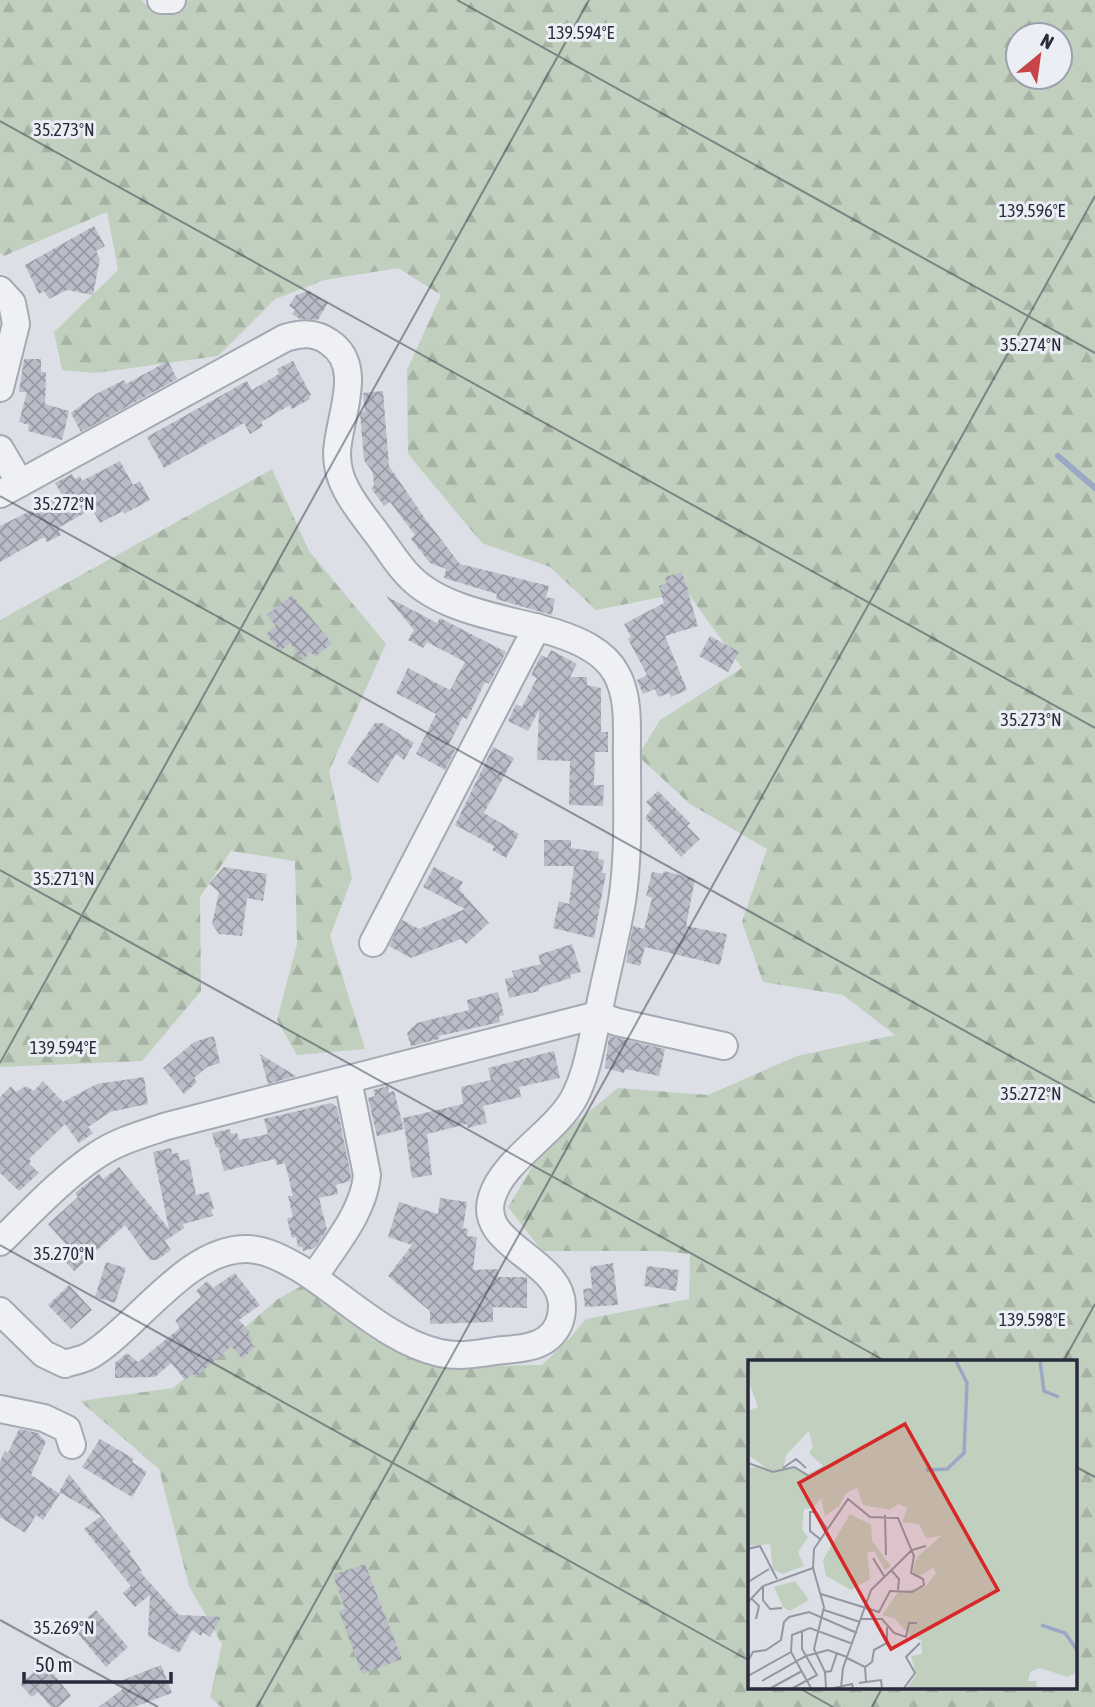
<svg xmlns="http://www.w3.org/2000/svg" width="1095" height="1707" viewBox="0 0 1095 1707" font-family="'Asap Condensed',sans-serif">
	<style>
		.forest { fill: url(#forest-firs); fill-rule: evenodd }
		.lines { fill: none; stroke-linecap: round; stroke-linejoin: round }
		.stream { stroke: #98a8c5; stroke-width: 6 }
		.building { fill: url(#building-cross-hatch) }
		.minor-casing { stroke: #a6a9b3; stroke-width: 30 }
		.minor { stroke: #eff0f4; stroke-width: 26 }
		.ticks { fill: none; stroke: #272b3b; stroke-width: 2; stroke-opacity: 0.45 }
		.inset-river { fill: none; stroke: #98a8c5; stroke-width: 3.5 }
		.inset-road { fill: none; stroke: #9497a2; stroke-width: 2 }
		.view { fill: #d62828; fill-opacity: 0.15; stroke: #d62828; stroke-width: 3.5 }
		.inset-edge { fill: none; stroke: #272b3b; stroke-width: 3.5 }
		.ticks-label { font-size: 18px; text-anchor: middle; fill: #272b3b; stroke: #ebeef4; stroke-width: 6; stroke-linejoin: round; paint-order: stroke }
	</style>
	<defs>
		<pattern id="forest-firs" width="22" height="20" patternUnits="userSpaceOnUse" patternTransform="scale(1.75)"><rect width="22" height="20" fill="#c0cfbe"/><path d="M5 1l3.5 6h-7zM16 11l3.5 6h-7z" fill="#a5b2a4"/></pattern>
		<pattern id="building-cross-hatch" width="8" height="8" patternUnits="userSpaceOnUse" patternTransform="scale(1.75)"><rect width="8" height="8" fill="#babdc8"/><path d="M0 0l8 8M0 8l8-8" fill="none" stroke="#979aa4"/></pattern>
	</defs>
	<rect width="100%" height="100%" fill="#dcdfe6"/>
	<g class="forest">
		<path d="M0,0h141l10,9 30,-9h914v1707h-874l-11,-10 12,-53 -33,-58 -30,-117 -79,-68 93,-13 105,-89 27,-15 70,57 92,25 75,-1 26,-25 18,-21 103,-20 1,-45 -29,-3h-119l-34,-44 35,-58 75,-61 90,7 89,-39 98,-21 -52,-40 -80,-13 -21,-60 25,-73 -77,-45 -52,-48 22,-36 82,-52 -55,-76 -91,18 -46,-43 -68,-24 -74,-89 -1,-84 34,-75 -43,-27 -73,12 -50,19 -57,57 -123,17 -33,-3 -8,-38 64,-62 -11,-58 -103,44 -4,-3zM1018,35h42v42h-42zM750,1362h326v326h-326z"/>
		<path d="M272,469l37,82 77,93 -57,127 23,107 -22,58 35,113 -68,6 -20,-35 20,-76 -2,-83 -64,-10 -31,46 1,94 -59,70 -142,6v-447z"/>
	</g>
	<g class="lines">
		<path class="stream" d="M1058,456l37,32"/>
	</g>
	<g class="building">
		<path d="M94,226l11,20 -9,5 4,8 -7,36 -26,-5 -18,9 -5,-8 -5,3 -14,-29z"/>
		<path d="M309,291l19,12 -10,17 -18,-1 -8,-5 3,-4 -6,-4 7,-11z"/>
		<path d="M24,359h17v13h5l-1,32 24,7 -7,29 -34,-9 1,-6 -10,-3 8,-30h-8z"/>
		<path d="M168,361l9,18 -96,53 -10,-19 25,-19 28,-14 2,4z"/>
		<path d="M293,361l18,34 -2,1 1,3 -18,10 -2,-4 -29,17 2,4 -13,8 -6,-11 -80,45 -17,-31 100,-56 5,9 27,-16 -2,-5z"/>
		<path d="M383,391l6,75 37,54 34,44 89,22 -3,11 9,2 -3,16 -56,-16 1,-5 -53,-16 2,-9 -16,-6 -19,-24 4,-4 -25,-33 -6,4 -13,-18 3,-2 -1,-13 -9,-13 -4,-47 5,-2 -2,-18z"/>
		<path d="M120,461l13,24 7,-4 10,19 -26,14 -1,-3 -23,12 -8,-14 -34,19 3,7 -14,7 -3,-5 -44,25v-36l62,-31 -7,-12 17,-9 3,5 5,-3 2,5z"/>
		<path d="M682,572l16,54 -33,10 22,54 -16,7 -2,-4 -11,4 -3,-8 -12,5 -6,-14 10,-5 -19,-36 3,-2 -7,-13 40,-21 -5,-17 8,-3 -2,-6z"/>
		<path d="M292,595l40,48 -16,13 -7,-4 -5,9 -14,-18 -10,8 -14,-17 10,-8 -9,-11z"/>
		<path d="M386,596l51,27 3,-5 66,34 -17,32 -4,-2 -18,37 -4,-2 -15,29 7,4 -10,20 -29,-16 20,-40 -40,-21 12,-25 42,22 15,-28 -38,-20 -4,6 -15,-8 6,-10z"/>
		<path d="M710,636l29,16 -11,20 -29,-16z"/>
		<path d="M551,650l26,14 -7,13h17v8l14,3v44h7v20h-13l-1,33h10l-1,21 -34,-1 1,-44 -33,-1 2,-50 -11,21 -20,-10 8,-17 6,3 15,-29 -6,-3 10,-20 6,3z"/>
		<path d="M375,723h7l32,20 -10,17 -8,-6 -18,29 -31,-20z"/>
		<path d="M493,747l21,11 -30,55 35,21 -13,24 -14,-8 2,-4 -39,-21z"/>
		<path d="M658,791l32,32 -3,3 13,13 -19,18 -36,-39 7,-10 -6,-6z"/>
		<path d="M544,840h27v8l28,4 -1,7 6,1 -2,13h4l-12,65 -41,-10 6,-27 10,3 5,-38h-30z"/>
		<path d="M224,867l43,7 -4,27 -16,-3 -5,38 -23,-2 -7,-10 7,-32 -10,-8z"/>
		<path d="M434,867l29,15 -4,7 30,34 -23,21 -5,-5 -50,19 -22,-12 13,-26 17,9 46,-20 -42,-22z"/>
		<path d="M664,871l31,8 -9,47 41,8 -7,31 -75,-18 -5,19 -14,-4 7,-36 11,3 8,-31 -6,-2 6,-24 11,2z"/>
		<path d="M572,944l9,28 -11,3 1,3 -32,10v3l-30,7 -4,-19 9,-2 -2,-6 29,-7 -3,-9z"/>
		<path d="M498,992l6,23 -5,1 1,6 -61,14v3l-28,7 -4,-13 10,-10 52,-13 -2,-10z"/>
		<path d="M214,1036l6,27 -13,4 -13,11 3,4 -13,12 -21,-26 31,-26z"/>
		<path d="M609,1036l56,13 -6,27 -34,-7 -1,4 -19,-5z"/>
		<path d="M554,1051l6,27 -41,9 2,10 -38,9 4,17 -19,5 -1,-4 -40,10 5,41 -20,3 -9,-60 60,-14 -2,-17 30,-7 -3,-12z"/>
		<path d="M260,1054l36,22 -28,8z"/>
		<path d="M144,1077l4,27 -38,8 -22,15 5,6 -14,10 -14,-19 -36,35 2,2 -2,3 10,9 -20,18 -19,-18v-76l11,-11 5,6 10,-6 8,5 9,-10 20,21 34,-18z"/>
		<path d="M388,1086l1,7 5,-2 10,38 -27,7 -9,-38 7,-2 -2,-6z"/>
		<path d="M331,1103l6,4 14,69 -1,5 -14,4 2,9 -19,4 8,32 -12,18 -12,3 -1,-4h-4l-2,-10 -4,1 -5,-20 6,-1 -5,-21h5l-8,-33 -8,2 -2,-6 -51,12 -6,-24 -2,1 -4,-15 18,-4 1,5 6,-1 2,7 29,-6 -4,-15z"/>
		<path d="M171,1148l1,6 6,-1 2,8 9,-2 7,36 13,-3 5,17h-3l2,7 -30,8 1,4 -19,13 6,9 -14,10h-7l-25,-35 -51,46 -12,-13 9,-8 -23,-26 30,-27 -3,-4 24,-19 4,5 16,-12 50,62 -16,-77z"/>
		<path d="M440,1198l27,4 -4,26 5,1 -1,7 10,1 -4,33 25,-1v8h29v31l-34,-1v15l-63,2v-13l-42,-35 24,-31 -24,-8 11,-35 39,12z"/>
		<path d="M106,1262l20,6 -11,35 -20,-6z"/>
		<path d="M613,1263l5,42 -33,2 -2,-18 9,-1 -2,-21z"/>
		<path d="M647,1266l32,4 -3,21 -32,-5z"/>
		<path d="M235,1273l25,32 -21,15 11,12 -2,2 5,6 -3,2 5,5 -13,12 -11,-13 -35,31 -3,-3 -8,6 -14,-17 -16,14 -40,1v-15l12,-10 11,9 42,-34 -5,-8 26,-23 -5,-6 11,-10 6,7z"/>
		<path d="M69,1285l23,25 -21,19 -23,-24z"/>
		<path d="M19,1429l19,4 8,9 -15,33 29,19 -17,26 -7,-5 -11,18 -25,-16v-56l5,-10 3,2z"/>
		<path d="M100,1439l34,20 -2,3 15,10 -15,25 -50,-30z"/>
		<path d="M69,1474l62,78 -2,1 13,18 -2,1 39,43 42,2 -11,20 -7,-5 -2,4 -9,-6 -13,23 -31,-17 2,-41 -15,12 -12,-14 8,-7 -47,-57 17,-13 -42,-24z"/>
		<path d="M365,1564l37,95 -40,15 -23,-63 6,-2 -12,-34z"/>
		<path d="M96,1610l32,37 -22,20 -32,-38z"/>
		<path d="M45,1663l26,33 -13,11h-7l-13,-15 -6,5 -12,-13z"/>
		<path d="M161,1665l11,28 -38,14h-35l25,-19 -6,-6z"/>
	</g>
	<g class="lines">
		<defs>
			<g id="minor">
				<path d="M161,0h11"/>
				<path d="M0,290l12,13 4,21 -16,64"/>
				<path d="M0,449l20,34"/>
				<path d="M0,494l285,-156c17,-5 30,-6 44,4 37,24 9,76 8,111 0,13 3,25 9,36 8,16 20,30 31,45 11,14 21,32 34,44 34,34 100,41 145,55 22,7 48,18 60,40 15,26 10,61 11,90 0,46 2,93 -5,138 -6,37 -16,73 -23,109 -7,28 -11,62 -25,88 -19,35 -71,62 -82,99 -16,49 70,62 70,109 0,13 -4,24 -14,32 -13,11 -36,11 -53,13 -18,3 -36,6 -55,2 -51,-11 -97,-58 -141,-85 -16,-9 -32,-18 -51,-19 -60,-2 -110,77 -157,106 -8,5 -18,6 -26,9l-21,-10 -44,-43"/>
				<path d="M373,943l164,-316"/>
				<path d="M0,1242c31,-30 61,-63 97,-87 21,-14 46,-21 70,-29l430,-111 20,7 107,24"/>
				<path d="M314,1277c20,-31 50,-65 53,-102l-19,-95"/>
				<path d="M0,1409l44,9 23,11 5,16"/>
			</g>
		</defs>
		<use href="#minor" class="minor-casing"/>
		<use href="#minor" class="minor"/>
	</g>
	<path class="ticks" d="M457,0l638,353M0,121l1095,607M0,496l1095,607M0,870l887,492M0,1063l589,-1063M0,1245l750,416M1063,1362l32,-58M1076,1467l19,10M0,1620l158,87M799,1688l34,19M257,1707l838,-1511M872,1707l10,-19"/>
	<g transform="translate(748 1360)">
		<rect width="329" height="329" fill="#dcdfe6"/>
		<path d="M0,1h329v311l-9,5 -28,-9 -10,4 -2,9h8l1,7h-130l9,-13 -5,-19 11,-2 -1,-14 -10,-3 -17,-19 -12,-3 16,-23 27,-5 11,-14 -3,-5 -14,8 -6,-3 1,-7 4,-10 23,-20 -15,2 -7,-14 -17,-2 5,-14 -9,-4 -8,6 -27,-5 -6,-17 -11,5 -7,13 -14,10 -4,-18 -8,10 -9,1 -2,20 6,8 -10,15 6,14 -22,8 -9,-5 -3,-25 -22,2v-78l17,-1 -17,-12v-44l10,-4 -10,-27zM61,71l4,16 -4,6 14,13 -15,8 -13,-8 -12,4 3,-15zM102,154l21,11 1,16 19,25 -6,4 -11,-19 -7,2 3,26 -19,11 -25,-14 -3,-16zM47,221l14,19 -19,11 -7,-4 -9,-20z" fill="#c0cfbe" fill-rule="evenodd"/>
		<path class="inset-river" d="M292,1l4,30 15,6M178,110l21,-1 17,-16 3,-70 -11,-22M293,265l24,8 12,17"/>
		<path class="inset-road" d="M0,103l25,9 21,-5 15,9 16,-9M35,108l13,-9 10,9M137,155l1,40M72,179l-10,-8v-19h6l11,17M0,189l12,-3 17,33M125,198l11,18M143,210l8,9 -1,11M0,222l21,-13M15,226v14l7,9 12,-1M73,234l58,18 11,-21 22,1 12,-7 -1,-6 -12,-6 3,-17 -16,-38 -28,-1 -22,-18 -34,50 -1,19 11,39 -10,42 11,23 1,16M3,238l8,8 -3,13M0,242l15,-16 50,-18M76,250l36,12M113,259h21l12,14 12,4 3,-14h8M99,298l18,9 1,15 -7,1M0,301l5,-9 13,-2 15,-10 3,-18 5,-5 20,-5 48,21M117,307l7,-5 2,-12 13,-7v-16M77,312l6,-1 6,-18M0,316l43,-24M14,321l44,-25 22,-6 19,7M118,322l15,-2 1,8M23,328l31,-17M45,328l24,-13 -15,-26v-18M63,328l-20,-36 1,-17 18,-7 43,16M86,328l18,-4 1,4M93,328l2,-20 28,-78 41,-40 14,-4M156,328l11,-15 -9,-16 14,-14"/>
		<path class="view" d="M157,64l93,166 -107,59 -92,-166z"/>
		<rect width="329" height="329" class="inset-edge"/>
	</g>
	<g class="ticks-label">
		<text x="581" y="39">139.594°E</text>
		<text x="64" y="136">35.273°N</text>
		<text x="1032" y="217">139.596°E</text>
		<text x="1031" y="351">35.274°N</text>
		<text x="64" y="510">35.272°N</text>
		<text x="1031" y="726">35.273°N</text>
		<text x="64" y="885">35.271°N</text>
		<text x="63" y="1054">139.594°E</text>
		<text x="1031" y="1100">35.272°N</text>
		<text x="64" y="1260">35.270°N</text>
		<text x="1032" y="1326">139.598°E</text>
		<text x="64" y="1634">35.269°N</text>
	</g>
	<g transform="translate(1039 56) rotate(29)"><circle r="33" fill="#ebeef4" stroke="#9da0aa" stroke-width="2"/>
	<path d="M0-5L12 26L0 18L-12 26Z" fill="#c74546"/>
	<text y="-10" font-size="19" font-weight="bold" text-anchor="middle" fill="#272b3b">N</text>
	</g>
	<path d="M24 1672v10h147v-10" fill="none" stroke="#272b3b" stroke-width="3.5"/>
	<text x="35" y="1672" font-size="21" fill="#272b3b" stroke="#ebeef4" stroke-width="5" paint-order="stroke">50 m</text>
</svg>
